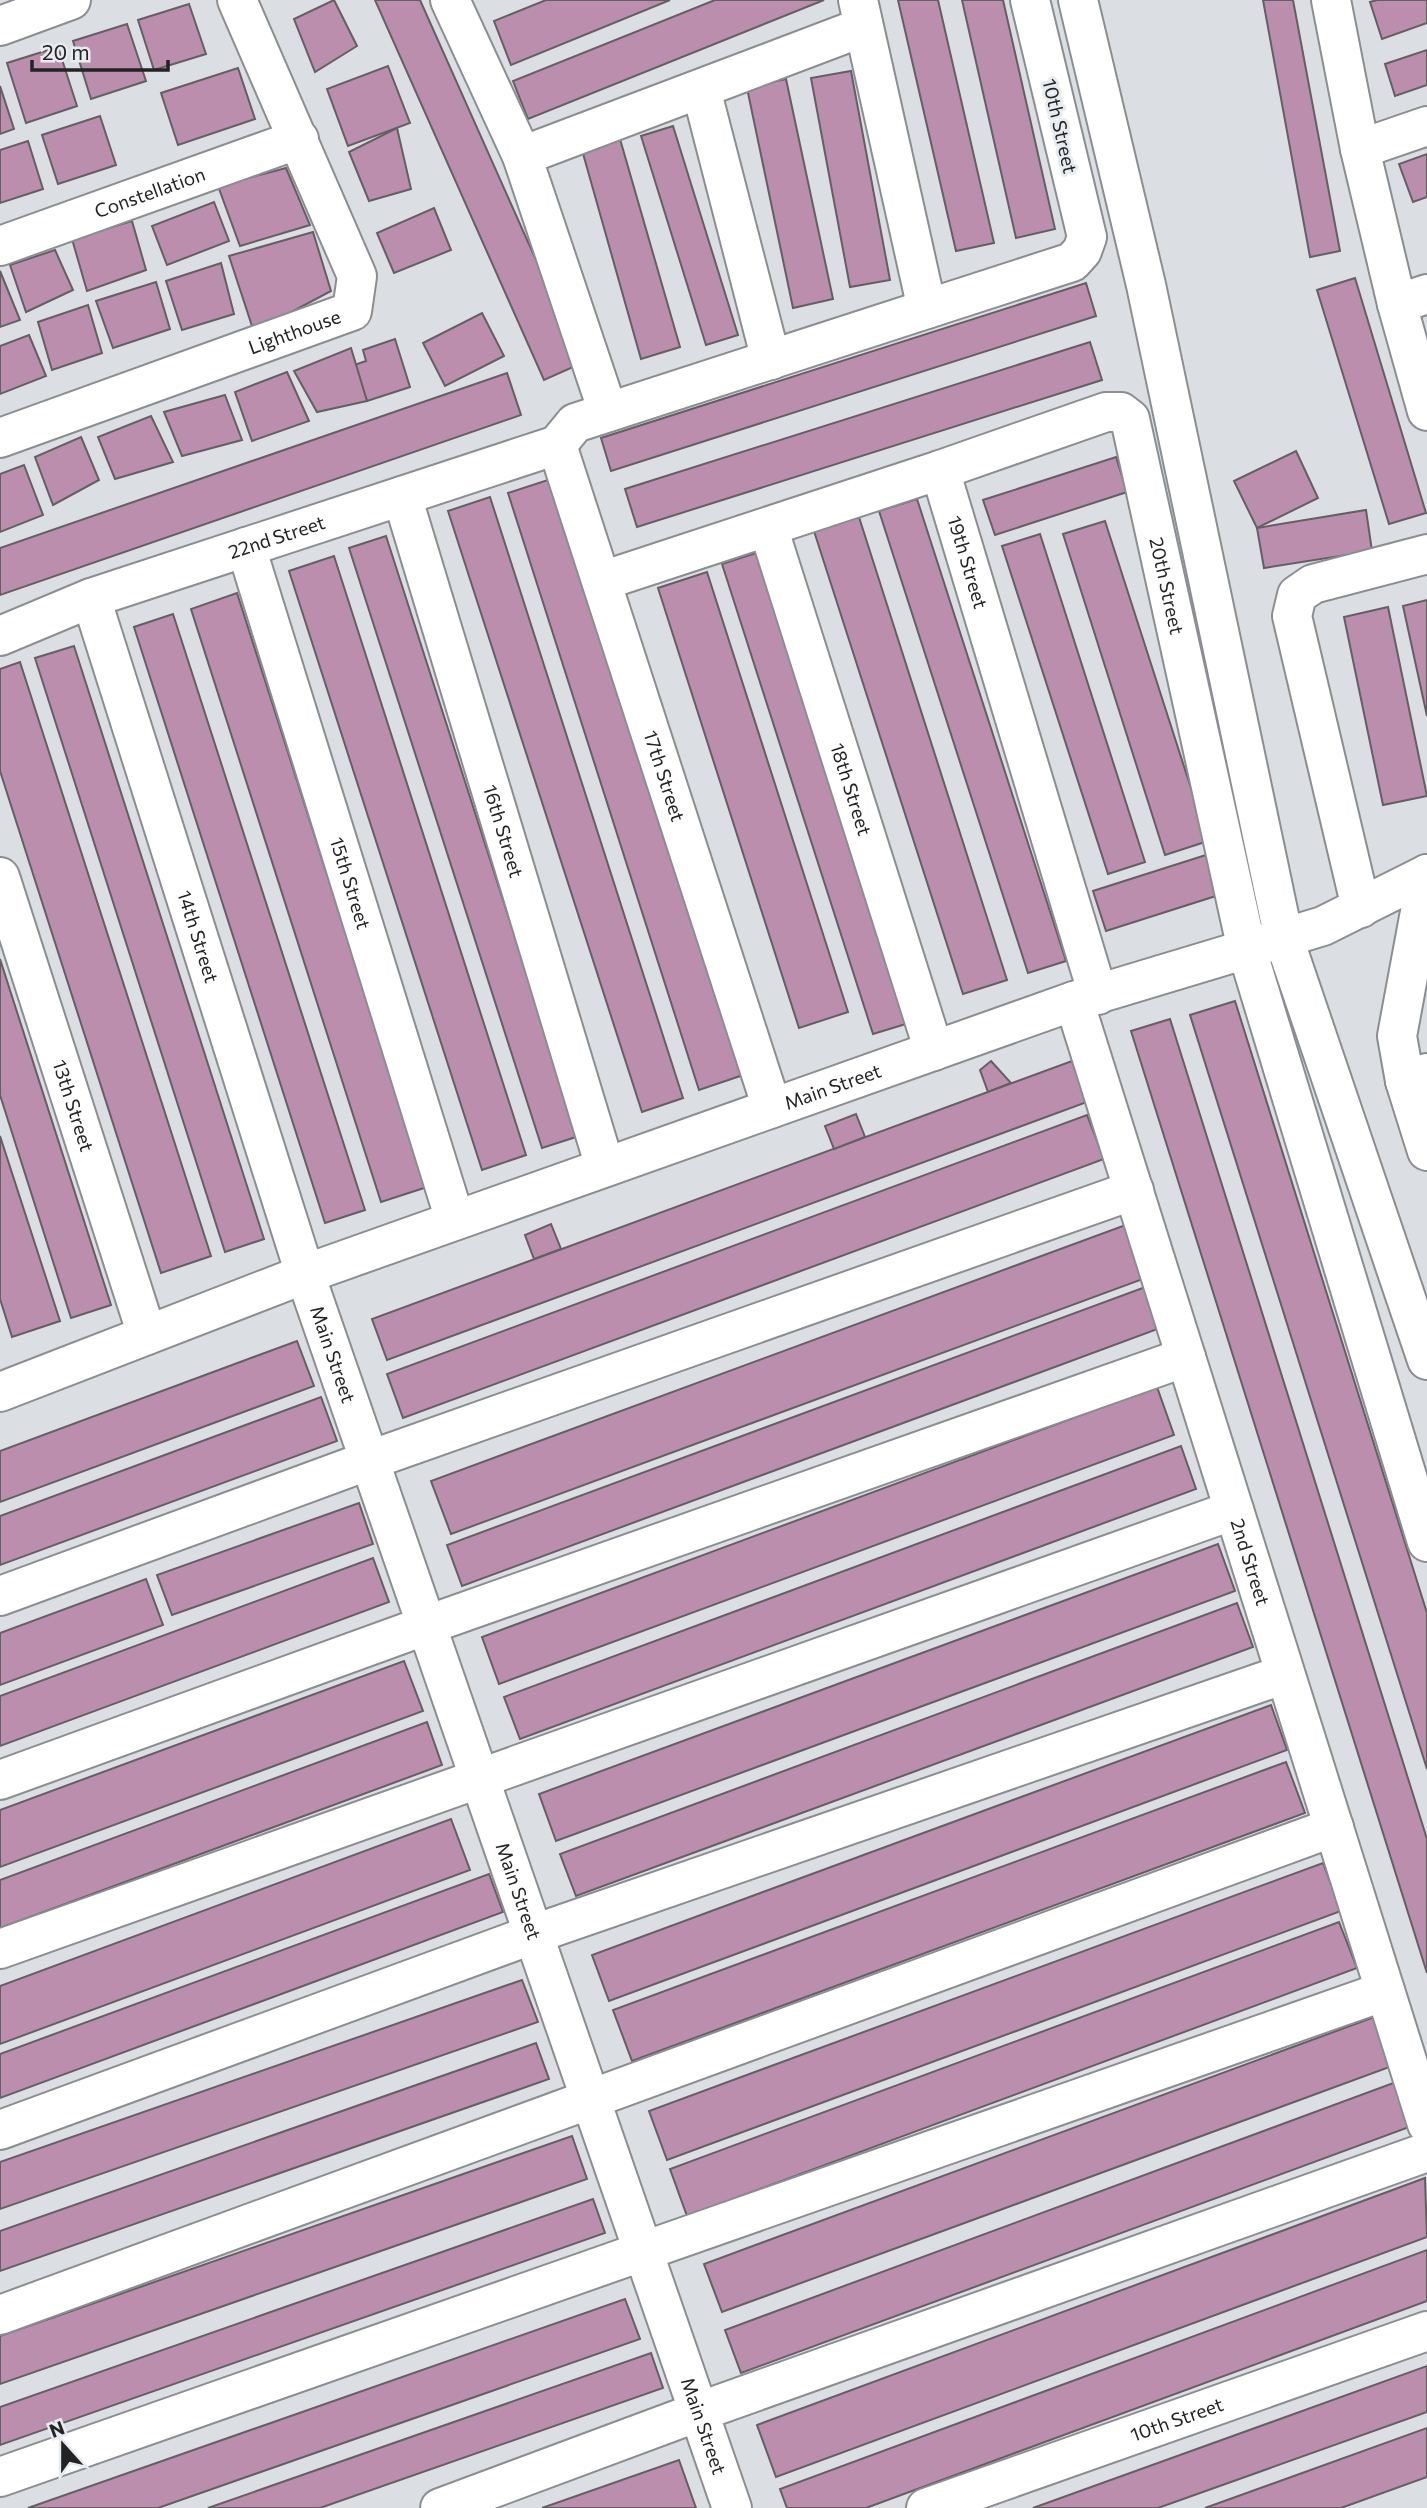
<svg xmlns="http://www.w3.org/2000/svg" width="1427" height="2508" viewBox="0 0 1427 2508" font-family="Commissioner,sans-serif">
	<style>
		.building { fill: #bc8eae; stroke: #645f62; stroke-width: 2 }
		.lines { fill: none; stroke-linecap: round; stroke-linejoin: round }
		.minor-casing { stroke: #8a8d92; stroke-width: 42 }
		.minor { stroke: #fff; stroke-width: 38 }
		.labels { text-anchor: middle; stroke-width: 6; stroke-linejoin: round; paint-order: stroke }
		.street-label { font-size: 19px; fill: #222325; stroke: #e8ecf0 }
	</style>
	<rect width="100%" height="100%" fill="#dbdee3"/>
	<g class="building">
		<path d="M334,0l23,46 -42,26 -21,-53z"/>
		<path d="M375,0h45l162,363 -38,17z"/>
		<path d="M546,0h124l-159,65 -17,-44z"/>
		<path d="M715,0h109l-296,119 -15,-38z"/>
		<path d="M898,0h40l56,243 -38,8z"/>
		<path d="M962,0h41l52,229 -39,9z"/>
		<path d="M1263,0h30l47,251 -30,6z"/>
		<path d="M1377,0h50v23l-45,16 -12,-37z"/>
		<path d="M189,4l17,50 -52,16 -16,-50z"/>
		<path d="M127,24l19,57 -55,18 -18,-58z"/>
		<path d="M58,47l19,59 -51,17 -19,-60z"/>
		<path d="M1427,50v35l-32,11 -10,-32z"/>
		<path d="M388,66l22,57 -62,23 -21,-57z"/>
		<path d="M238,68l17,51 -77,26 -17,-52z"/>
		<path d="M851,71l39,209 -40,7 -39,-209z"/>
		<path d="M786,79l47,220 -40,9 -46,-220z"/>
		<path d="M0,86l14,43 -14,5z"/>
		<path d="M100,116l16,49 -58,19 -16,-49z"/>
		<path d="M673,126l65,209 -32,10 -65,-209z"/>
		<path d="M397,128l14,61 -42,12 -20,-49z"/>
		<path d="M620,139l60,208 -39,12 -59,-209z"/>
		<path d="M28,141l15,48 -43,14v-53z"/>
		<path d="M1427,154v43l-14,5 -14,-38z"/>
		<path d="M286,168l24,57 -70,21 -22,-60z"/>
		<path d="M214,202l15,39 -62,24 -15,-39z"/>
		<path d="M434,208l17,42 -57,23 -17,-40z"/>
		<path d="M132,221l14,49 -59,21 -15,-52z"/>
		<path d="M313,232l18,59 -77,41 -25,-76z"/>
		<path d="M55,250l18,40 -47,22 -16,-47z"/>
		<path d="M221,263l13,51 -52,16 -16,-49z"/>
		<path d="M0,271l20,49 -20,7z"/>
		<path d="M1355,278l71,235 -37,11 -72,-234z"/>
		<path d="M156,282l14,47 -57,19 -17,-47z"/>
		<path d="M1086,283l10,33 -485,155 -10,-33z"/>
		<path d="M88,305l14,48 -50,17 -14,-48z"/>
		<path d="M482,313l22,43 -59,30 -22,-43z"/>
		<path d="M29,335l17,41 -46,18v-48z"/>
		<path d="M395,339l15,48 -43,14 -13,-36 12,-4 -3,-11z"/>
		<path d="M1090,342l12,38 -465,147 -12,-38z"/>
		<path d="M351,348l16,53 -50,11 -23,-41z"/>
		<path d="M287,372l22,49 -57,20 -17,-49z"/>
		<path d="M507,373l14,42 -521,180v-47z"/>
		<path d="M225,395l17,45 -60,16 -18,-44z"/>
		<path d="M151,416l22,46 -58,17 -17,-42z"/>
		<path d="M81,437l18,43 -46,25 -18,-48z"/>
		<path d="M1296,451l22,47 -61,30 -23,-47z"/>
		<path d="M1116,457l11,35 -132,43 -12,-35z"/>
		<path d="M24,465l19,50 -43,17v-58z"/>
		<path d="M551,479l192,596 -44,15 -191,-597z"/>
		<path d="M490,497l193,601 -41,14 -194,-601z"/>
		<path d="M917,499l149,462 -38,12 -149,-462z"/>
		<path d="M1366,510l6,41 -108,17 -7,-40z"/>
		<path d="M858,514l149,466 -44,14 -150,-466z"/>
		<path d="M1105,521l103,320 -43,14 -102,-321z"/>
		<path d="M1040,534l105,328 -37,12 -106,-328z"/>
		<path d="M386,536l193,600 -37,12 -193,-600z"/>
		<path d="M759,552l150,471 -36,11 -151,-470z"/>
		<path d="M334,556l192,599 -44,15 -193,-599z"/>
		<path d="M707,572l141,440 -49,16 -141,-440z"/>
		<path d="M237,593l190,594 -46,15 -190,-593z"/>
		<path d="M1427,600v116l-24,-110z"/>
		<path d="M1388,607l39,189 -44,9 -39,-188z"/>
		<path d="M173,614l192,596 -40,13 -191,-596z"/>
		<path d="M74,646l190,593 -39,13 -190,-594z"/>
		<path d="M20,662l191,594 -50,17 -161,-502v-102z"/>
		<path d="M1209,854l13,40 -116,37 -13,-40z"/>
		<path d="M0,959l111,346 -40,13 -71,-223z"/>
		<path d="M1235,1001l192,612v156l-237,-754z"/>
		<path d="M1170,1019l257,820v134l-296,-942z"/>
		<path d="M991,1061l20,22 -23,9 -8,-22z"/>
		<path d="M1072,1061l15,41 -700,258 -15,-41z"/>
		<path d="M856,1114l9,23 -31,12 -9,-23z"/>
		<path d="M1087,1115l17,44 -701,259 -16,-44z"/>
		<path d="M0,1136l60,185 -48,16 -12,-38z"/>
		<path d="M1131,1223l20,53 -700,258 -20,-53z"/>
		<path d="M551,1224l10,25 -27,10 -9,-24z"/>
		<path d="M1148,1286l15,41 -701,259 -15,-41z"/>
		<path d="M297,1341l17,45 -314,116v-51z"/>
		<path d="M1157,1387l17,48 -675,249 -17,-47z"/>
		<path d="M321,1397l16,44 -337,124v-49z"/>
		<path d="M1181,1446l15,43 -676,250 -16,-42z"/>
		<path d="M359,1503l14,41 -201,71 -15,-40z"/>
		<path d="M1218,1544l17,47 -679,250 -17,-47z"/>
		<path d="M373,1558l16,44 -389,144v-50z"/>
		<path d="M146,1579l17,46 -163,60v-52z"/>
		<path d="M1237,1603l16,44 -677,249 -16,-42z"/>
		<path d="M404,1661l19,50 -423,156v-57z"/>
		<path d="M1271,1705l16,45 -678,251 -17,-46z"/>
		<path d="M427,1722l15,43 -442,163v-48z"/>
		<path d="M1286,1762l19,51 -673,248 -19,-51z"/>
		<path d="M451,1819l19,51 -470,174v-58z"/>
		<path d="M1323,1863l18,48 -674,249 -18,-49z"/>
		<path d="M489,1874l14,38 -503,186v-44z"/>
		<path d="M1339,1922l18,46 -670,248 -17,-47z"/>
		<path d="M522,1980l16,42 -538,187v-47z"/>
		<path d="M1377,2016l18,49 -673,247 -18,-48z"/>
		<path d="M536,2043l13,36 -549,192v-40z"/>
		<path d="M1396,2082l16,44 -671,247 -16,-43z"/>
		<path d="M572,2136l15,43 -587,205v-48z"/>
		<path d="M1425,2178l2,59 -651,240 -19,-52z"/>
		<path d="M593,2199l12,34 -605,212v-38z"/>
		<path d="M1427,2250v51l-561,207h-79l-7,-19z"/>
		<path d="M625,2299l15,40 -482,169h-130z"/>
		<path d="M651,2353l12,35 -343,120h-112z"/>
		<path d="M1427,2366v46l-269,96h-125z"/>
		<path d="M1427,2428v49l-86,31h-136z"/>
		<path d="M679,2460l17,48h-154z"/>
	</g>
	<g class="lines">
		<defs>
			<g id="minor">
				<path d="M450,0l72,156 86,256"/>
				<path d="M858,0l69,309"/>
				<path d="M1078,0l68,285 138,654 143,421"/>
				<path d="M1331,0l29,149 37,155"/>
				<path d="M0,26l71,-26"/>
				<path d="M701,89l70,271"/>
				<path d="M1360,149l67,-23"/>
				<path d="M522,156l341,-129"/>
				<path id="s1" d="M0,246l299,-107"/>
				<path d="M1427,294l-30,10 30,107"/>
				<path id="s2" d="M0,438l352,-127 5,-35 -120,-276"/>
				<path d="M557,445l18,-22 497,-161 10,-11 5,-14 -57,-237"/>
				<path id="s3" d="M557,445l215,663"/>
				<path id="s4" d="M940,470l166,-58h15l9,7 117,531 180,592"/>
				<path id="s5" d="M402,496l203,671"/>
				<path id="s6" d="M768,527l166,524"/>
				<path id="s7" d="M246,547l209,673"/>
				<path id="s8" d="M602,581l338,-111 158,525"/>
				<path id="s9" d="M91,598l214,676 427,1234"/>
				<path id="s10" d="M0,636l91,-38 466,-153"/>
				<path d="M1427,874l-30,162 8,45 22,-8"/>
				<path id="s11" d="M0,877l147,458"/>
				<path d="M1361,908l-69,-292 5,-21 16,-11 114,-30"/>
				<path id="s12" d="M1074,1001l353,1123"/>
				<path d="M1405,1081l22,70"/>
				<path id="s13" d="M0,1392l305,-118 769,-273 249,-75 104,-52"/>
				<path d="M0,1596l370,-136 764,-270"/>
				<path d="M0,1780l427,-155 759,-268"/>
				<path d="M0,1949l1234,-439"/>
				<path d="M0,2130l534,-196 751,-260"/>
				<path d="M0,2315l1334,-488"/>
				<path d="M0,2477l1385,-486"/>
				<path d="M440,2508l258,-96 729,-260"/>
				<path id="s14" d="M926,2508l501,-177"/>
			</g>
		</defs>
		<use href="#minor" class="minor-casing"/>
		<use href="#minor" class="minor"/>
	</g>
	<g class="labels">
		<g class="street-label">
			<text transform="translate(1060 126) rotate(77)" y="7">10th Street</text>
			<text dy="7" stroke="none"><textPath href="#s1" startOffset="159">Constellation</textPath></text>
			<text dy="7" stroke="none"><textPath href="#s2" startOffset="313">Lighthouse</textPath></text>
			<text dy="7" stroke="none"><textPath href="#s10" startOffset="294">22nd Street</textPath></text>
			<text dy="7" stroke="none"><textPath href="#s8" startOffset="452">19th Street</textPath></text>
			<text dy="7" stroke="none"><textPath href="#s4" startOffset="373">20th Street</textPath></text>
			<text dy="7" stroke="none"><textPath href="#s3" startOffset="348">17th Street</textPath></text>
			<text dy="7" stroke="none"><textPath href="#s6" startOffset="275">18th Street</textPath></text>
			<text dy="7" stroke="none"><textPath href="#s5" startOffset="350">16th Street</textPath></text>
			<text dy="7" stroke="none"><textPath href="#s7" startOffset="352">15th Street</textPath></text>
			<text dy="7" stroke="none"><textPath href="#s9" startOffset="355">14th Street</textPath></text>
			<text dy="7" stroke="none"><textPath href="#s13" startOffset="887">Main Street</textPath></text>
			<text dy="7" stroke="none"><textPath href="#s11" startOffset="240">13th Street</textPath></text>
			<text dy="7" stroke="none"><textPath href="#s9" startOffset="794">Main Street</textPath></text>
			<text dy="7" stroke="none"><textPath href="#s12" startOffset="588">2nd Street</textPath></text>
			<text dy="7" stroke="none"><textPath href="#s9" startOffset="1362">Main Street</textPath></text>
			<text dy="7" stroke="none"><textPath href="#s14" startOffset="266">10th Street</textPath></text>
			<text dy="7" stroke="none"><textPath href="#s9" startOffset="1928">Main Street</textPath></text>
		</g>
	</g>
	<g transform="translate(63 2445) rotate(339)" stroke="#e8ecf0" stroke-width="5" paint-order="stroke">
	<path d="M0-5L12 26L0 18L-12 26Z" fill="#222325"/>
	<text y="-10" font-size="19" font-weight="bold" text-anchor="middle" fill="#222325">N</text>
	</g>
	<path d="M32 60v10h136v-10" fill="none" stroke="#222325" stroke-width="3.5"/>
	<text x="42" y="60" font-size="21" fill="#222325" stroke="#e8ecf0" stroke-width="5" paint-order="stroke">20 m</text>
</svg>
